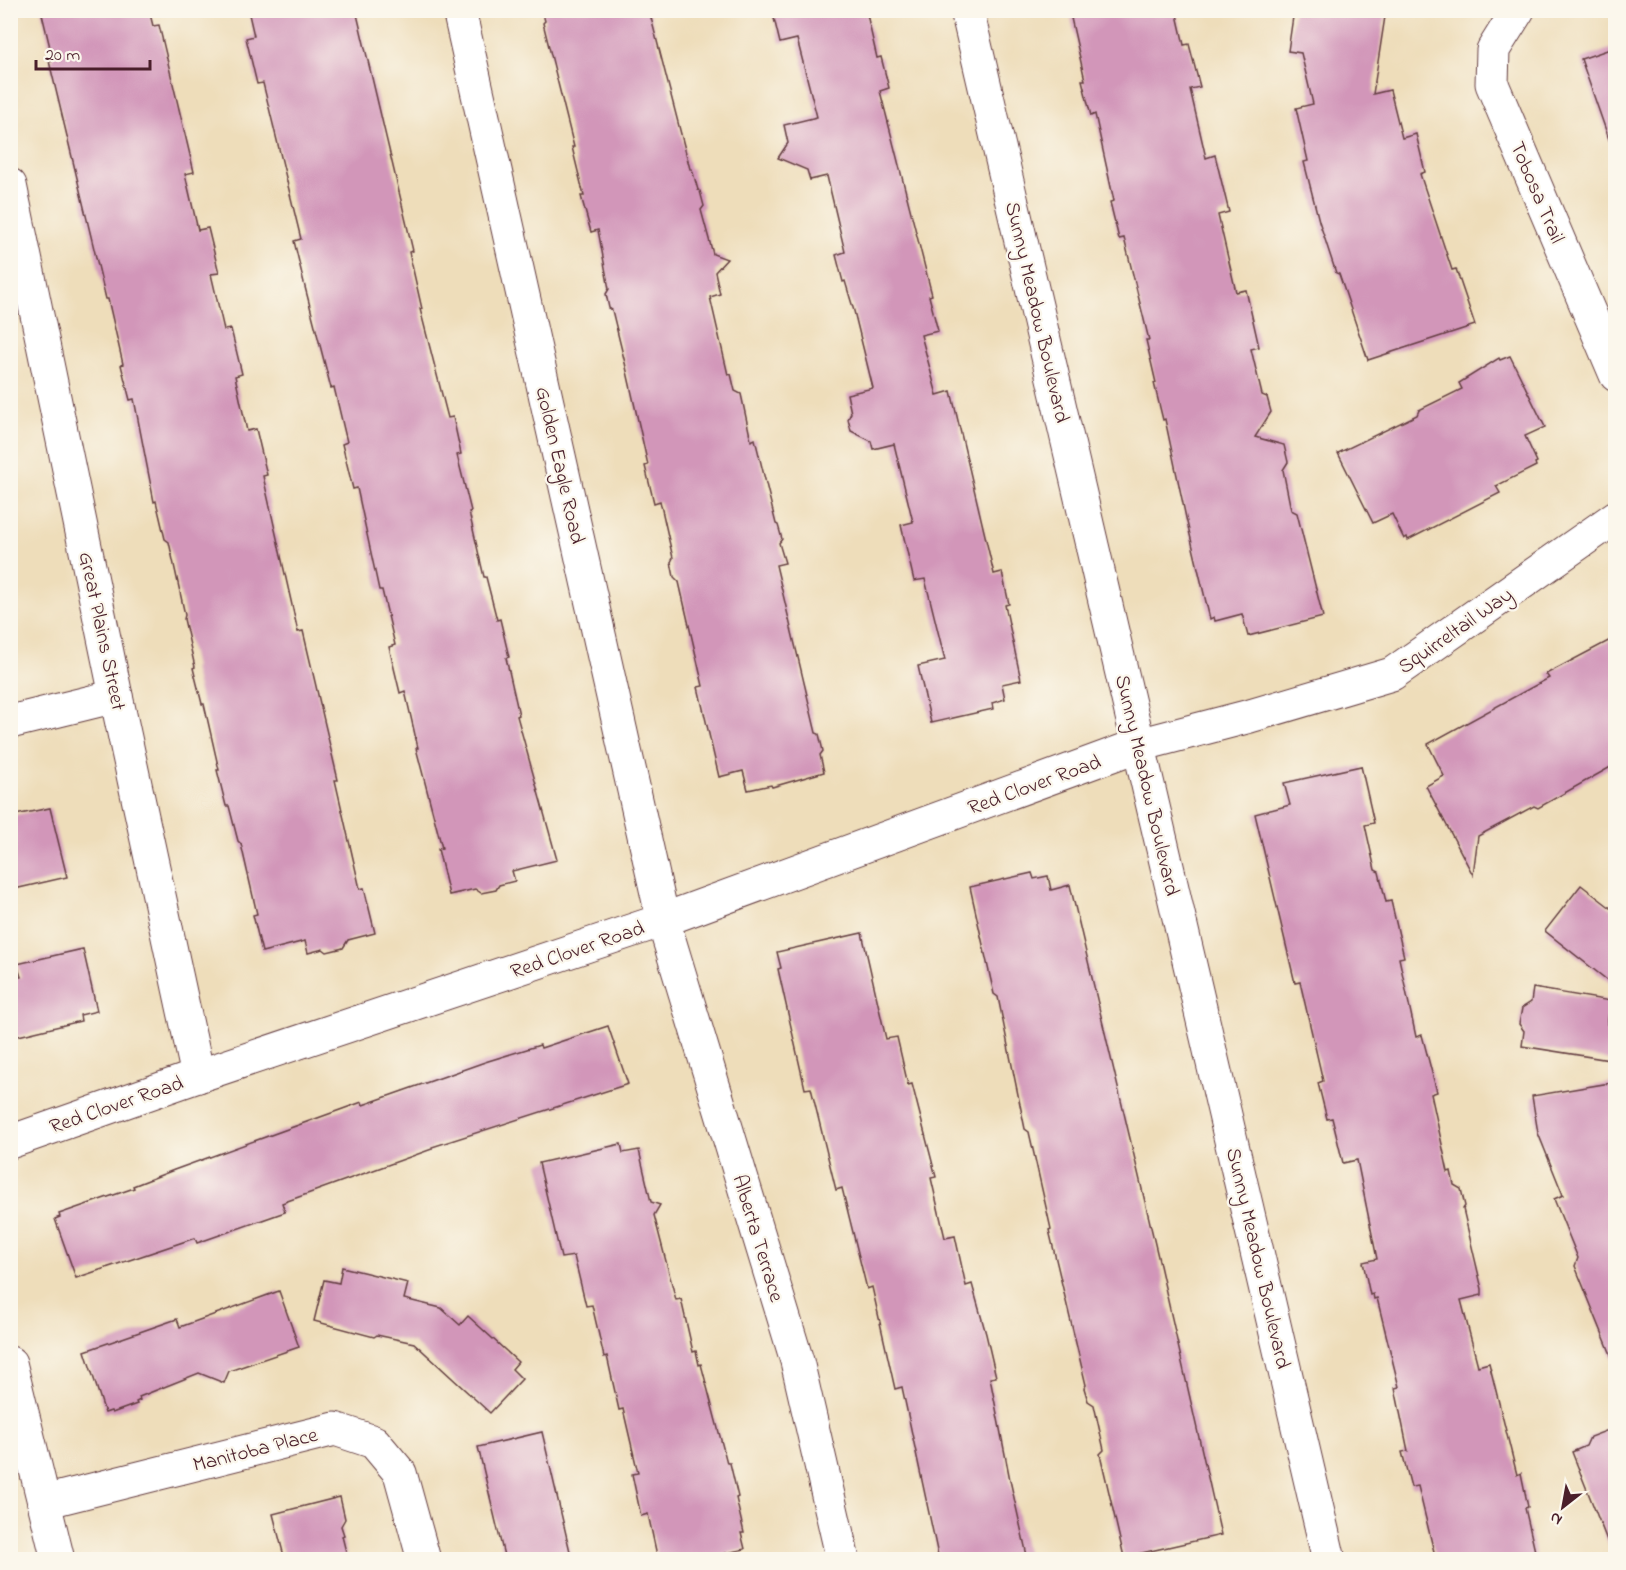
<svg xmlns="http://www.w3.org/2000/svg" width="1626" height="1570" viewBox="0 0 1626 1570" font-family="'Indie Flower',sans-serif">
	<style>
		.building { fill: #d296b9 }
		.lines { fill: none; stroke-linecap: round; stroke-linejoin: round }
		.minor-casing { stroke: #633c40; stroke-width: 35 }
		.minor { stroke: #fff; stroke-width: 33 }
		.labels { text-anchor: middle; stroke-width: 4.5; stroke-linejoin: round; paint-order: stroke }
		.street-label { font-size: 21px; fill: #4a1f2b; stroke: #fbf7ec }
	</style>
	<rect width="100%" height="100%" fill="#fbf7ec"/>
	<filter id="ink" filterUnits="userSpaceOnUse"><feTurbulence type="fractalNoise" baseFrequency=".0167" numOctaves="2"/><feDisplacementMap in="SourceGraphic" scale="12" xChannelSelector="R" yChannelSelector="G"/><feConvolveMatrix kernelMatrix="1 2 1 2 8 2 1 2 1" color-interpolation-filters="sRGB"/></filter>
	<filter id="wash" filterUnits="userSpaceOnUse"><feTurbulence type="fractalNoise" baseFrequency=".008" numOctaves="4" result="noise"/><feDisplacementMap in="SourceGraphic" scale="24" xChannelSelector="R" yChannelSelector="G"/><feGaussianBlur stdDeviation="1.35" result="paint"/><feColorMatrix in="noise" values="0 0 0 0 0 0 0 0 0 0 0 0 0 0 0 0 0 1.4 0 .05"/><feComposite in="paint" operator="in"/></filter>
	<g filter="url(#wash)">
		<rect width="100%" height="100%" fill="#eeddba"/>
		<g id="blocks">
			<g class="building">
				<path d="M41,10h108l4,16 6,-1 35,147 -9,2 13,56 10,-2 11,45 -8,1 13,56 7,-1 11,45 -7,2 12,55 9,-2 11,46 -4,1 35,156 5,-1 35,149h-3l25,109 4,-1 11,45 -27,7 -5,8 -16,4 -4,-3 -15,4 -3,-12 -43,11 -9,-37 4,-1 -16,-70 -3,-3 -9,-35h-3l-9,-36h2l-15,-66h-2l-9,-36 2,-1 -11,-48 1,-4 -16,-73 -4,-3 -9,-38 -2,1 -20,-103 -4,1 -9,-35 2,-1 -15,-65h-2l-57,-238 4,-1z"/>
				<path d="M248,10h108l57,241 -4,1 13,57h-2l28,109 5,-1 8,37 -4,1 14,56 -2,1 15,65h2l11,43 3,-1 9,38 -3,1 13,57 -2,1 40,144 -45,11 3,10 -16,4 -3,5 -15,3 -6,-4 -26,6 -11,-46 4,-1 -26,-100h2l-13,-57 -5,2 -11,-46 6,-2 -13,-55h-3l-22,-102 -4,1 -11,-45 5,-2 -13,-55 -3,1 -26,-101 -11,-46 7,-2 -38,-156 -6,1 -11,-46 8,-2z"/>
				<path d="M542,10h107l41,159h2l6,21 2,1 4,15 -3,4 12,44 14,5 -12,13 5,22 -10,3 18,78 3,-1 4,17 6,3 10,47 4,-2 21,85 2,1 4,14 -3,4 6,20 -9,2 40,168 3,1 4,17 -3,4 4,17 -52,15 -1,-2 -23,5 -5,-19 -24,6 -21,-90 5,-1 -24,-104 -5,-5 -3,-15 2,-4 -13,-57 -6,2 -9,-37 3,-1 -22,-98 -14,-57 -3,-2 -3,-14 3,-5 -11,-59 -7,2 -10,-36h3l-12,-49h2l-31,-124 2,-2z"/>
				<path d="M772,10h94l11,48 4,-1 8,31 -9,3 52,204 -3,1 9,35 -17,4 16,60 14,-4 43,183 8,-2 7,32 -4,1 16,75 -19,4 3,15 -13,4 1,6 -62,14 -13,-57 27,-6 -20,-81 -11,2 -13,-56 12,-3 -19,-78 -21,5 -2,-8 -20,-10 -3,-12 3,-6 -4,-19 26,-6 -19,-77 -9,-30 -2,1 -7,-27 9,-3 -18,-76 -17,4 -3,-10 -29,-12 10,-15 -4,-18 33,-8 -20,-78 -17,4z"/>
				<path d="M1102,10h74l8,35 5,-1 11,43 -10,2 16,69 9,-3 14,57 -11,3 18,77 10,-2 13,57 -8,2 11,46 5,2 4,15 -16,25 29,8 4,17 -5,8 8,40 6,3 26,104 -75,19 -6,-22 -27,7 -1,-4 -4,2 -24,-101 -21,-99 -2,1 -9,-37h2l-10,-43h3l-25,-102 -5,1 -9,-37 4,-1 -19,-87 -4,2 -9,-36h3l-14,-62z"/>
				<path d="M1294,10h92l-13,84 17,-4 12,48 14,-4 9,38 -5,2 32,96 4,-1 19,56 -107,35 -29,-86 -3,-1 -17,-52 -15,-59 4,-1 -12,-53 17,-4 -12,-51 -13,-2z"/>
				<path d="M1616,47v97l-5,1 -30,-86z"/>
				<path d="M1510,356l35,71 -20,9 12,26 -2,1 1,3 -40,20 4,7 -92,47 -1,-3 -3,2 -12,-25 -19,9 -35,-70 79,-38 2,-5 43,-21 -3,-6 40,-25 1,2z"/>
				<path d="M1616,637v127l-78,44 -4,-2 -56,30 -5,39 -47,-89 18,-10 -16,-32 121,-66 -3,-4z"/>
				<path d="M1361,766l13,57 -9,2 10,45 4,2 7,30 5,-1 13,56 -5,1 17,79 6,-2 15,57 -6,2 17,78 3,-1 3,14 7,4 4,17 -2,3 19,80v6l-21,5 17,66 11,-3 28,112 4,-2 7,34 -3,1 12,52h-101l-18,-74 -7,1 -9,-35 6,-1 -13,-63 4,-1 -22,-89 -3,1 -1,-5 -3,1 -7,-33 14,-3 -20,-99 -14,3 -11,-45 -5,1 -9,-36 5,-2 -23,-99 -5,1 -40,-169 35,-9 -6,-22z"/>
				<path d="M50,808l17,69 -57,13v-74z"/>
				<path d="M1032,873l2,6 14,-3 3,14 19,-5 89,376 62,274 -97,22 -24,-103 4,-4 -10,-45 -6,-4 -4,-13 2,-3 -37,-155 2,-1 -22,-97 -4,-3 -27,-132 -4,-3 -2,-9 -22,-98z"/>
				<path d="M1581,885l35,27v75l-71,-56z"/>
				<path d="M862,933l24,106 11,-2 11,48 4,-1 24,93 -5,1 14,60 10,-2 11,50 6,-2 14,50 10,43 -6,1 20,102 18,80h-89l-37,-173 -7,2 -23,-102 -5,2 -25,-101 -6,2 -25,-102 -6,1 -27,-120 3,-1 -4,-16z"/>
				<path d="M83,949l14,62 -17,4 1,6 -71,17v-59l11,-2 -4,-13z"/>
				<path d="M1533,988l78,13 -4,23 9,1v36l-94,-15 2,-15 -5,-7 3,-16 9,-6z"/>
				<path d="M608,1026l20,58 -196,63v2l-150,54 3,9 -88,31 -2,-5 -119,40 -21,-59 5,-2 -1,-3 75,-26 -1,-2 41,-16 188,-68 1,3 122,-43 55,-17 1,3z"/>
				<path d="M1616,1082v280h-2l-39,-96 3,-8 -24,-59 9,-4 -25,-62 -6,-37z"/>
				<path d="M621,1144l2,9 16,-3 12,52 9,3 -6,10 22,85 5,-1 12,53 3,-1 3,14 2,-1 26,99h3l8,34 -2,1 8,35h-3l4,16 -49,11h-38l-10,-46 -7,2 -9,-42 6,-1 -15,-64 -4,1 -12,-54 -3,1 -12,-52 -6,1 -12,-50 -13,2 -22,-95z"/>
				<path d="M342,1267l66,16 -4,16 37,9 19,17 8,-9 50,46 -6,7 10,10 -32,34 -76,-70 -37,-8 -3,2 -60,-16 10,-41 15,3z"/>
				<path d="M279,1291l20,56 -70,24 -5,12 -25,-10 -60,24 1,3 -4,2 1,2 -25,9 -1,-2 -6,2 -20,-62 92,-32 3,8z"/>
				<path d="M1616,1427v130l-2,1 -42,-106 14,-6 4,-9z"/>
				<path d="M542,1432l30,128h-67l-27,-113z"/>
				<path d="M340,1497l5,22 -4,7 3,9 -2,1 6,24h-63l-12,-46z"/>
			</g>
		</g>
	</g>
	<g filter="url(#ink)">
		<use href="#blocks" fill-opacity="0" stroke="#633c40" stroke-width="1.5"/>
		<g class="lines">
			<defs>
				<g id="minor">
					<path d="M459,10l204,910 134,441 46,199"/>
					<path d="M967,10l362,1550"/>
					<path d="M1518,10l-25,40 -1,34 124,291"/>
					<path d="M10,185l106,511 82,380"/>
					<path d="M10,722l106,-26"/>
					<path d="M10,1142l188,-66 465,-156 476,-175 111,-29 142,-42 224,-157"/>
					<path d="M10,1363l48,197"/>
					<path d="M44,1502l291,-73 39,13 26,31 24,87"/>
				</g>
			</defs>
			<use href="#minor" class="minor-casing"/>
			<use href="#minor" class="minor"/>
		</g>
	</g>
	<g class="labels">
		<g class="street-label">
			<text transform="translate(1538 192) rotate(67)" y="7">Tobosa Trail</text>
			<text transform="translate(1038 312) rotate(77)" y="7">Sunny Meadow Boulevard</text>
			<text transform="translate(561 465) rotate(77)" y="7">Golden Eagle Road</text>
			<text transform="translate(1455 630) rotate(-35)" y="7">Squirreltail Way</text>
			<text transform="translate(103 631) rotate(78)" y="7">Great Plains Street</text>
			<text transform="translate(1034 784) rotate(-20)" y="7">Red Clover Road</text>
			<text transform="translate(1148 785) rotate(77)" y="7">Sunny Meadow Boulevard</text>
			<text transform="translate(577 949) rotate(-19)" y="7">Red Clover Road</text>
			<text transform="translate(116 1104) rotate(-19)" y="7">Red Clover Road</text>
			<text transform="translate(759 1238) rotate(73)" y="7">Alberta Terrace</text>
			<text transform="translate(1259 1258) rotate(77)" y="7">Sunny Meadow Boulevard</text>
			<text transform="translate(255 1449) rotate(-14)" y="7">Manitoba Place</text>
		</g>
	</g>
	<rect width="1626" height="1570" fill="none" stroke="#fbf7ec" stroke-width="36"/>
	<g transform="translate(1563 1507) rotate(211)" stroke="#fbf7ec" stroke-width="4.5" paint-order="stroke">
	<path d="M0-4.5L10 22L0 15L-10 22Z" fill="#4a1f2b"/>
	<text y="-9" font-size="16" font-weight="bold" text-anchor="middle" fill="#4a1f2b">N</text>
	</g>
	<path d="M36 60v9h114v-9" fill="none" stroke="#4a1f2b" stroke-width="3"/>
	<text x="45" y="60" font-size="18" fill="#4a1f2b" stroke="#fbf7ec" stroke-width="4.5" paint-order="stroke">20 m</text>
</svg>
